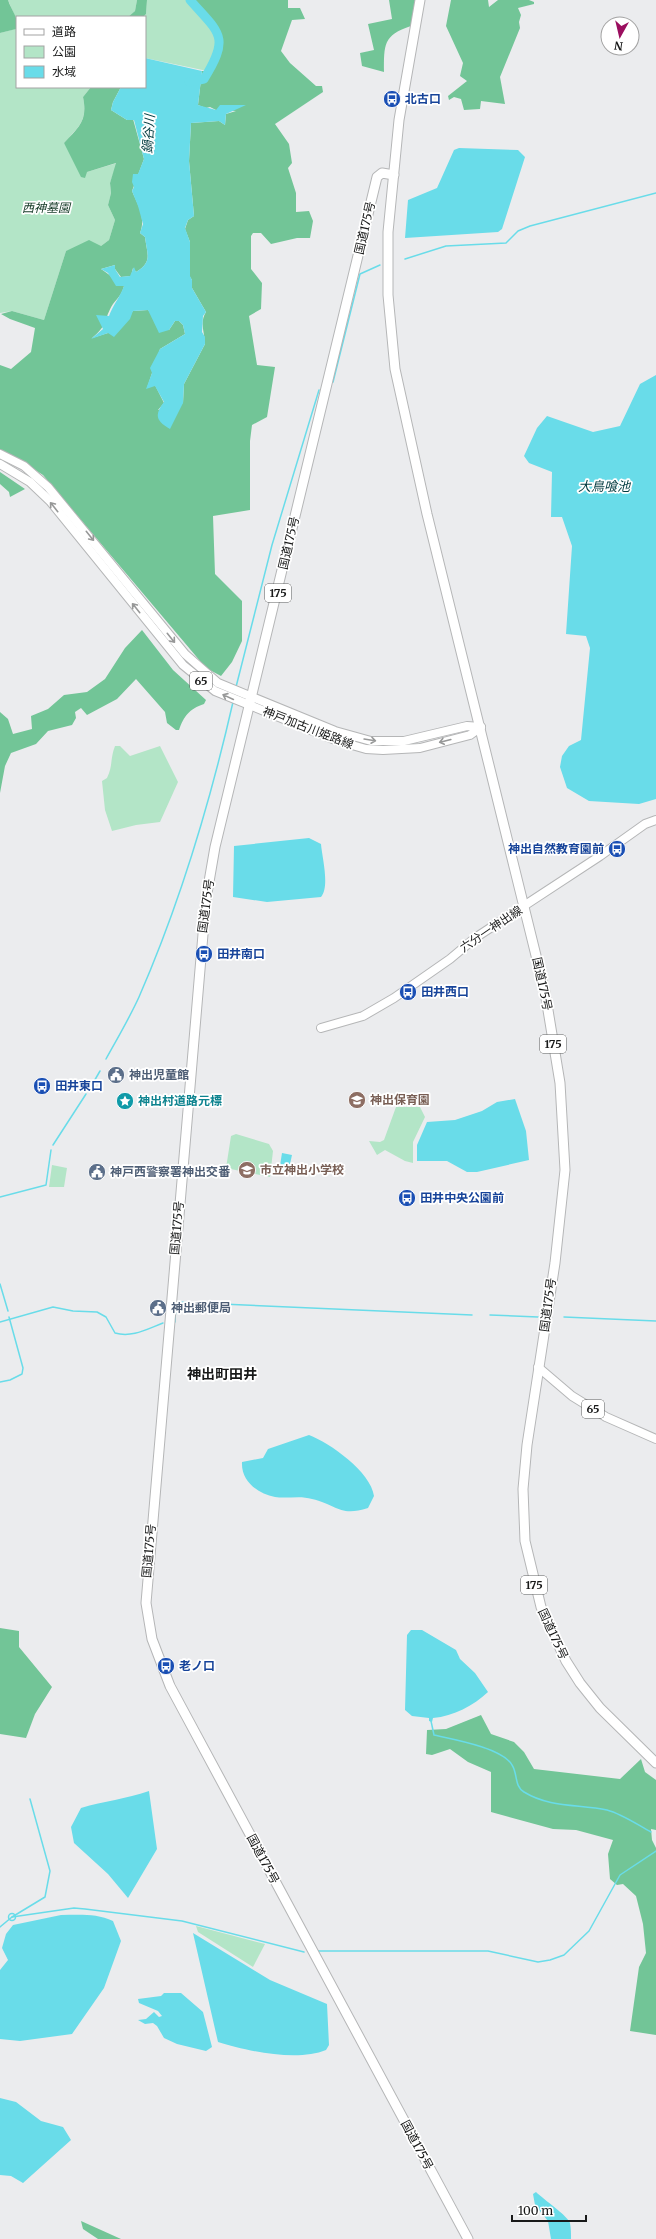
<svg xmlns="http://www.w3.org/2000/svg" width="656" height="2239" viewBox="0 0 656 2239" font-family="Merriweather,'Noto Sans JP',serif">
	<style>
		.green { fill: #b3e5c7 }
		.forest { fill: #72c597 }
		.water { fill: #69dce9 }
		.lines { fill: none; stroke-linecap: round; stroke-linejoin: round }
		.stream { stroke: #69dce9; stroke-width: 1.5 }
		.river { stroke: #69dce9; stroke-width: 9 }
		.major-casing { stroke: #b5b6b7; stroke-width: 10 }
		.highway-casing { stroke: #b5b6b7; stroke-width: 11 }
		.major { stroke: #fff; stroke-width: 8 }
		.highway { stroke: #fff; stroke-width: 9 }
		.oneway { stroke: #979898 }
		.labels { text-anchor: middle; stroke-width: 3.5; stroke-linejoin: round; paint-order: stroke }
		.shield { fill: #fff; stroke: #5d5e5e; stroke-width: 1 }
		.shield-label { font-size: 11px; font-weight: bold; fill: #181919 }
		.transit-label { font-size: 12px; font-weight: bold; fill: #164399; stroke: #fff; text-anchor: start }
		.park-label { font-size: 12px; font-style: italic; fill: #123724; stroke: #fff }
		.street-label { font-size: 12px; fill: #181919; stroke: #fff }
		.service-label { font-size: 12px; font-weight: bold; fill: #4e5e75; stroke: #fff; text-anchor: start }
		.education-label { font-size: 12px; font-weight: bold; fill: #785e54; stroke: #fff; text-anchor: start }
		.culture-label { font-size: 12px; font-weight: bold; fill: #0d838f; stroke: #fff; text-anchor: start }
		.water-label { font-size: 13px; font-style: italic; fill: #003a3f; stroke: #fff }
		.quarter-label { font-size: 14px; font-weight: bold; fill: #181919; stroke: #fff }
	</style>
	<rect width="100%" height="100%" fill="#ebecee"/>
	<g class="green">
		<path d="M8,0h129l-2,11 -7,6h-111v4z"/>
		<path d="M147,0h45l27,30 3,10 -10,32 -67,-14 -2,-41 3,-3z"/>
		<path d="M17,26v61h74l-8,10c5,24 -4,29 -19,46l23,29 30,-9 -7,20 1,10 -3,12 7,15 -6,20 -8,6 -35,5 -22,69 -32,-9 -12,2v-280l15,-4z"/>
		<path d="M115,746h5l10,10 30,-10 18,36 -18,40 -24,3 -24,6 -7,-21 -3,-29 5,-3c6,-12 3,-19 8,-32z"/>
		<path d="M396,1107h24l5,10 -12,25v21l-8,-2 -20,-11 -8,5 -8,-14 11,1 4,-2z"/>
		<path d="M236,1134l33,10 4,7 -3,26 -44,-9 5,-32z"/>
		<path d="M52,1165l15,3 -3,19h-15z"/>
		<path d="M196,1926l69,18 -12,23 -55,-35z"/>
	</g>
	<g class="forest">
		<path d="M0,0h8c3,10 12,19 8,29l-16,4z"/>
		<path d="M137,0h10l-1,14 -3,3h-15l7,-6z"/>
		<path d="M192,0h96v8h12l5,11 -13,1 -11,31 9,12 26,23h6l1,6 -48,32 14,20 3,19 -4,5 8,25v19l13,-1 4,10 -3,17h-13l-26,6 -10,-11h-8l-2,3v33l11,14 -1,26 -12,7 8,49 18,2 -8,50 -15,8 -2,16v69l-37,6 2,58 27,27v40l-10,21 -11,14 -15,-8 -163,-193 -31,-20 -12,-5v-85l11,4 20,-17 4,-24 -25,-9 -9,-5 11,-3 32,9 22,-69 23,-11 12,6 8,-6 6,-20 -7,-15 3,-12 -1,-10 6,-20 -29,9 -2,6 -4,-1 -17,-34c15,-16 24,-22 19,-46l8,-10h30l-8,15 -2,8 16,10 6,-1 11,40 -12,32c6,14 14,27 8,42l5,4c2,17 8,25 -9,35l-3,-4 -2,8 -10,1 -6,-8v-4l-14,4c8,5 14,11 23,17 -2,8 -6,12 -11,18 -10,16 -4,20 -21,34l16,-5 25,-22 15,-1 21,20 6,-9h4l4,4 2,9 -25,15 -13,39 8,-3 9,18 -6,7 25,-7 1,-19 21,-40c0,-11 -6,-21 1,-32l-14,-24v-8l-2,-3v-35l-5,-13 3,-9 6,-4 -5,-55 2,-38 28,-2 6,4 1,-11 10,-3 -20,-1 -6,-3 -4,1 -8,-3 4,-34h10l10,-31 -3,-10z"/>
		<path d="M389,0h26l-4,26c-28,9 -27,19 -27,46l-22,-6 -2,-13 14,-3 -6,-26 24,-5z"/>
		<path d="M451,0h37l1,7 9,-7h31l5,2v2l-16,4 3,7 -2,7 1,6 -20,49 5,27 -24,-3 -1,8 -16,1 -3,-11 -7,-2 -5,3 -1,-4 19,-15 -7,-5 3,-13 -17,-37z"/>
		<path d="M0,472l25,17 -15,8 -1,-5 -9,-8z"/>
		<path d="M142,630l31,40 33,30 -2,4c-15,5 -20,12 -25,26h-3l-9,-7 -2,-11 -29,-33 -19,20 -30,16 -6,-7 -6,4 1,6 -4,7 -24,6 -12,13 -25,9 -6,13 -5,27v-81l8,7 5,15 19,-5 -1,-13 17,-7 16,-14 23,-3 18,-13 20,-31z"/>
		<path d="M0,1628l19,3v16l33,40 -17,27 -9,24 -26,-4z"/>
		<path d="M481,1715l10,19 23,8 10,10 10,17 86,10 21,-20 4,13 11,8v50l-5,-1 1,11 4,8v187l-26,-4 9,-64 7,-14 -3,-29 -7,-28 -13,-12 -6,1 -7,-6 -2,-25 5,-14 -37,-10 -23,-1 -62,-17v-40l-23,-10 -18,-13 -18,6 -6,-1 1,-24 19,-1z"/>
		<path d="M81,2221l40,18h-23l-15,-10z"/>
	</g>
	<g class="water">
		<path d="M145,58l57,13 -4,34 18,5 4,-5h26l-20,9 -1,11 -6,-4 -28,2 -2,38 5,55 -6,4 -3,8 5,14v34l2,4v8l14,24 -3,4 -1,16 3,5v7l-21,40 -1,19 -13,26c-14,-8 -16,-14 -6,-27l-9,-16 -9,3 6,-16 -2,-5 10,-19 25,-15 -2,-9 -4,-4h-4l-6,9 -10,3 -11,-23 -15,1 -3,8 -16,18 -6,-4 -17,6 12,-10 -7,-14 13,1c4,-11 11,-19 15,-30h-8l-8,-13 -7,-4 14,-4v4l5,8 10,-1 4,-9 2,5c17,-10 11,-18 9,-35l-5,-4 3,-9 -5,-18 -6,-15 2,-4 -2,-5 1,-8h5l6,-15 -10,-39h-7l-16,-10 2,-8 8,-15h24z"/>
		<path d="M459,148l59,2 7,7 -23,72 -4,3 -93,6 3,-38 29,-12 17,-38z"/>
		<path d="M656,375v424l-17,5 -50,-3 -22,-13 -7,-21 2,-11 7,-10 12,-6 9,-92 -4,-12 -20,-2 6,-88 -10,-29h-11l1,-45 -23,-9 -5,-7 13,-28 10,-12 46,16 27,-6 20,-42z"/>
		<path d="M309,838l12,6c1,13 9,43 0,53l-54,5 -34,-5 1,-51z"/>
		<path d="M515,1099l11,32 3,29 -52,12h-10l-20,-11h-30v-16l10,-23 28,-2 27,-9 15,-9z"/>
		<path d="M282,1153l10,2 -4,18 -9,-1z"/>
		<path d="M309,1435c21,8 62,37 65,61l-6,12c-28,9 -31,-3 -56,-9 -12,-4 -25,0 -37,-2 -18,-4 -34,-16 -33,-35l21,-4 5,-9z"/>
		<path d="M411,1630h11l34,20 4,9 15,14 13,19c-15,14 -34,24 -55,26l-1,4 -3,-1v-3l-17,-2 -7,-6 2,-75z"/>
		<path d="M149,1791l8,58 -29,49 -20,-24 -34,-31 -3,-16 10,-19c23,-7 45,-9 68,-17z"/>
		<path d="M61,1915c17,0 35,-2 52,6l8,20 -17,47 -32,46 -52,7 -20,-2v-69l8,-10 -6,-12 4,-14 7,-9z"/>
		<path d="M193,1933l77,47 57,24 2,41 -3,5c-29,12 -79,1 -108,-8z"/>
		<path d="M164,1993h17l22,19 9,35 -6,4 -29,-7 -13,-6 -7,-12 -4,-3 -8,1 -7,-4 8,-1 8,-7 5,5 3,-1 -4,-5 -19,-8 -1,-4 23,-3z"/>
		<path d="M0,2098l16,4 25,19 22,6 8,13 -48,43 -12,-7 -11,-1z"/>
		<path d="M536,2192c7,7 32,24 34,31 1,5 1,11 1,16h-20l-3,-18 -13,-16 -2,-11z"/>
	</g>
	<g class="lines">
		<g class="stream">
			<path d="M405,259l41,-13 60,-3 12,-12 12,-5 126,-33"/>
			<path d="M333,382l27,-108 20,-9"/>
			<path d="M236,687l36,-142 47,-155"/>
			<path d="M106,1059c11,-20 23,-40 33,-62 41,-94 71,-194 94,-295"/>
			<path d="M89,1090l11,-19"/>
			<path d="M53,1145l33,-51"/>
			<path d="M0,1197l46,-12 5,-35"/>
			<path d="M0,1284l8,27"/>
			<path d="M490,1315l48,2"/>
			<path d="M564,1317l92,4"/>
			<path d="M0,1322l53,-15 20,4 24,1 9,5 9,16c17,5 32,-4 48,-10"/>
			<path d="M175,1322l1,-20 296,13"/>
			<path d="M0,1382l10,-2 12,-6 1,-6 -14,-51"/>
			<path d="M431,1721l3,14c18,4 69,13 78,30 6,9 2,21 12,27 26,16 55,12 83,18 15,4 31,15 44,22"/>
			<circle cx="12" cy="1917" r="3.5"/>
			<path d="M12,1917l33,-20 5,-26 -20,-72"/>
			<path d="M0,1927l12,-10 62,-9 11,1 97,12 122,31"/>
			<path d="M316,1951h172l50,11 12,-2 14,-5 25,-24 31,-56 36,-24"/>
		</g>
		<path class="river" d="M189,82l15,-3c27,-43 15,-46 -14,-79"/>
		<defs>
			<g id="major">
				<path d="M0,454l24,12 24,21 137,167 33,29 117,48 36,10h33l63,-15 14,1"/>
				<path d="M0,464l30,18 20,19 133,164 32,26 123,50 28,8 17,1 37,-2 50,-13 11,-8"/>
				<path d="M321,1028l42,-12 31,-18 56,-39 25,-21 125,-82 45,-32 11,-4"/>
				<path d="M538,1367l34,29 34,21 50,22"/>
			</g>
			<g id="highway">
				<path d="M420,0l-21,120 -11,112v63l7,74 32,145 118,478 15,91 5,87 -10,93 -28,182 -4,44 2,52 16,66 25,54 14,22 20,25 56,55"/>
				<path d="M394,175l-12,-2 -5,4 -162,670 -9,52 -60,704 6,36 18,47 298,553"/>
			</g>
		</defs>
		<use href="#major" class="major-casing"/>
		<use href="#highway" class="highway-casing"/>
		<use href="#major" class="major"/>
		<use href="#highway" class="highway"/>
	</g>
	<defs><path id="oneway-shaft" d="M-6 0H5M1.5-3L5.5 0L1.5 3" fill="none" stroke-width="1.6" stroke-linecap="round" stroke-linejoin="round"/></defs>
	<g class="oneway">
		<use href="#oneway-shaft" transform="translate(54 507) rotate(-129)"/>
		<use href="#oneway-shaft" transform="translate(90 536) rotate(51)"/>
		<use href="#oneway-shaft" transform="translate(136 608) rotate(-129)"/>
		<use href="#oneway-shaft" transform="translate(171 638) rotate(51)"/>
		<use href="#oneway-shaft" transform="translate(228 697) rotate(-155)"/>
		<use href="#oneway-shaft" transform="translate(370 740) rotate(9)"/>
		<use href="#oneway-shaft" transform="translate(445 741) rotate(166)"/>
	</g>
	<defs>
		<symbol id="bus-disc" viewBox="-11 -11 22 22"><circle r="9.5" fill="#1a4fb4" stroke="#fff"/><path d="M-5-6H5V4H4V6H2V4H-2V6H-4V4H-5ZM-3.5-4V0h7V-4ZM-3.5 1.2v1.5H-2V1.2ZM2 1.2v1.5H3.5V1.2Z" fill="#fff"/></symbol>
		<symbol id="civic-disc" viewBox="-11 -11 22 22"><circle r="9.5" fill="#5c6f8a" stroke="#fff"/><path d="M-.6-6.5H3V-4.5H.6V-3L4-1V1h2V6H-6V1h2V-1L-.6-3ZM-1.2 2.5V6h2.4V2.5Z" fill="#fff"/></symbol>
		<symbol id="school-disc" viewBox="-11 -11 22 22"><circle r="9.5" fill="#8d6e63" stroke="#fff"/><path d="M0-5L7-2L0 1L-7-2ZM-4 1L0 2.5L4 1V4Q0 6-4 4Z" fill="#fff"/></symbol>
		<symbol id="sight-disc" viewBox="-11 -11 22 22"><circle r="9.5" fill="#0f9aa8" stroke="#fff"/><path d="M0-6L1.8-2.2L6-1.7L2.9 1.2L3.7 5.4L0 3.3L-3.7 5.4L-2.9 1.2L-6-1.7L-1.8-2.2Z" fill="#fff"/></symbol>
	</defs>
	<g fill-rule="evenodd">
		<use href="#bus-disc" x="382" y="89" width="20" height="20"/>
		<use href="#bus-disc" x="607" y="839" width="20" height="20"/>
		<use href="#bus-disc" x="194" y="944" width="20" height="20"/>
		<use href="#bus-disc" x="398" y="982" width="20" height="20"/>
		<use href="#civic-disc" x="106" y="1065" width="20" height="20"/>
		<use href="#bus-disc" x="32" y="1076" width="20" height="20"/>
		<use href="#school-disc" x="347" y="1090" width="20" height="20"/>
		<use href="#sight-disc" x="115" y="1091" width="20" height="20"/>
		<use href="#school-disc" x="237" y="1160" width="20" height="20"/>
		<use href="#civic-disc" x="87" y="1162" width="20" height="20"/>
		<use href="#bus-disc" x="397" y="1188" width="20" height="20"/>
		<use href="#civic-disc" x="148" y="1298" width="20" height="20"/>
		<use href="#bus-disc" x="156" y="1656" width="20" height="20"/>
	</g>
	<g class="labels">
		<g class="shield">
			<rect x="265" y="584" width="26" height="18" rx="3"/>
			<rect x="190" y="672" width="22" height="18" rx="3"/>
			<rect x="540" y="1035" width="26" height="18" rx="3"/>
			<rect x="582" y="1400" width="22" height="18" rx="3"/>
			<rect x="521" y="1576" width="26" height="18" rx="3"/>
		</g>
		<g class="shield-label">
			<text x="278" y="597">175</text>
			<text x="201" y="685">65</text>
			<text x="553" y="1048">175</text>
			<text x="593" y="1413">65</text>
			<text x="534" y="1589">175</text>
		</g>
		<g class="transit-label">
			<text x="405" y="103">北古口</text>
			<text x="604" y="853" text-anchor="end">神出自然教育園前</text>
			<text x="217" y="958">田井南口</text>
			<text x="421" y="996">田井西口</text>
			<text x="55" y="1090">田井東口</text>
			<text x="420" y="1202">田井中央公園前</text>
			<text x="179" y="1670">老ノ口</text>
		</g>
		<g class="park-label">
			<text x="46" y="212">西神墓園</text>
		</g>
		<g class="street-label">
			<text transform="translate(365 228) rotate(-77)" y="4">国道175号</text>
			<text transform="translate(289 543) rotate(-77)" y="4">国道175号</text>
			<text transform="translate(308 728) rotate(21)" y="4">神戸加古川姫路線</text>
			<text transform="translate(206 906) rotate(-82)" y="4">国道175号</text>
			<text transform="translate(491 929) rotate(-34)" y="4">六分一神出線</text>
			<text transform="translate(542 984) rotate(78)" y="4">国道175号</text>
			<text transform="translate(177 1228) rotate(-85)" y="4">国道175号</text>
			<text transform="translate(548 1305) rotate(-82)" y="4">国道175号</text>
			<text transform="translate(149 1551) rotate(-85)" y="4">国道175号</text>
			<text transform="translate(553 1634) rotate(65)" y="4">国道175号</text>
			<text transform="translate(263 1859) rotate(62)" y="4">国道175号</text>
			<text transform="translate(417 2145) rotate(62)" y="4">国道175号</text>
		</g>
		<g class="service-label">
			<text x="129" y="1079">神出児童館</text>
			<text x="110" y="1176">神戸西警察署神出交番</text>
			<text x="171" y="1312">神出郵便局</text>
		</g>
		<g class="education-label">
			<text x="370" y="1104">神出保育園</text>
			<text x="260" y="1174">市立神出小学校</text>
		</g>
		<g class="culture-label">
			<text x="138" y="1105">神出村道路元標</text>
		</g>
		<g class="water-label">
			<text transform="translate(148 134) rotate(-86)" y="5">鍋谷川</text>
			<text x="604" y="491">大鳥喰池</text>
		</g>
		<g class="quarter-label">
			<text x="222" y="1379">神出町田井</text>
		</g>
	</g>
	<rect x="16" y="16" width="130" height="72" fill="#ffffff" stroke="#a3a3a3"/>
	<rect x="24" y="29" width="20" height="6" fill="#ffffff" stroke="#a3a3a3"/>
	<text x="52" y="36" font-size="12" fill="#181919">道路</text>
	<rect x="24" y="46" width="20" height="12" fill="#b3e5c7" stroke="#a3a3a3"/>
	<text x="52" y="56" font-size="12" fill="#181919">公園</text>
	<rect x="24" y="66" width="20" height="12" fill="#69dce9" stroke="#a3a3a3"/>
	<text x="52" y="76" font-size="12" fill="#181919">水域</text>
	<g transform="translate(620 36) rotate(188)"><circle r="19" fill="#ffffff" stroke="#a3a3a3"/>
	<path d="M0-3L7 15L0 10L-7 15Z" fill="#9b0e5f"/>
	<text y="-6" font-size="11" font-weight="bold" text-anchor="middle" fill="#181919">N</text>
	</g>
	<path d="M512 2215v6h74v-6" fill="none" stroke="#181919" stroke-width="2"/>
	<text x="518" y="2215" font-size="12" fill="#181919" stroke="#ffffff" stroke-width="3" paint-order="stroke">100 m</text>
</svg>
